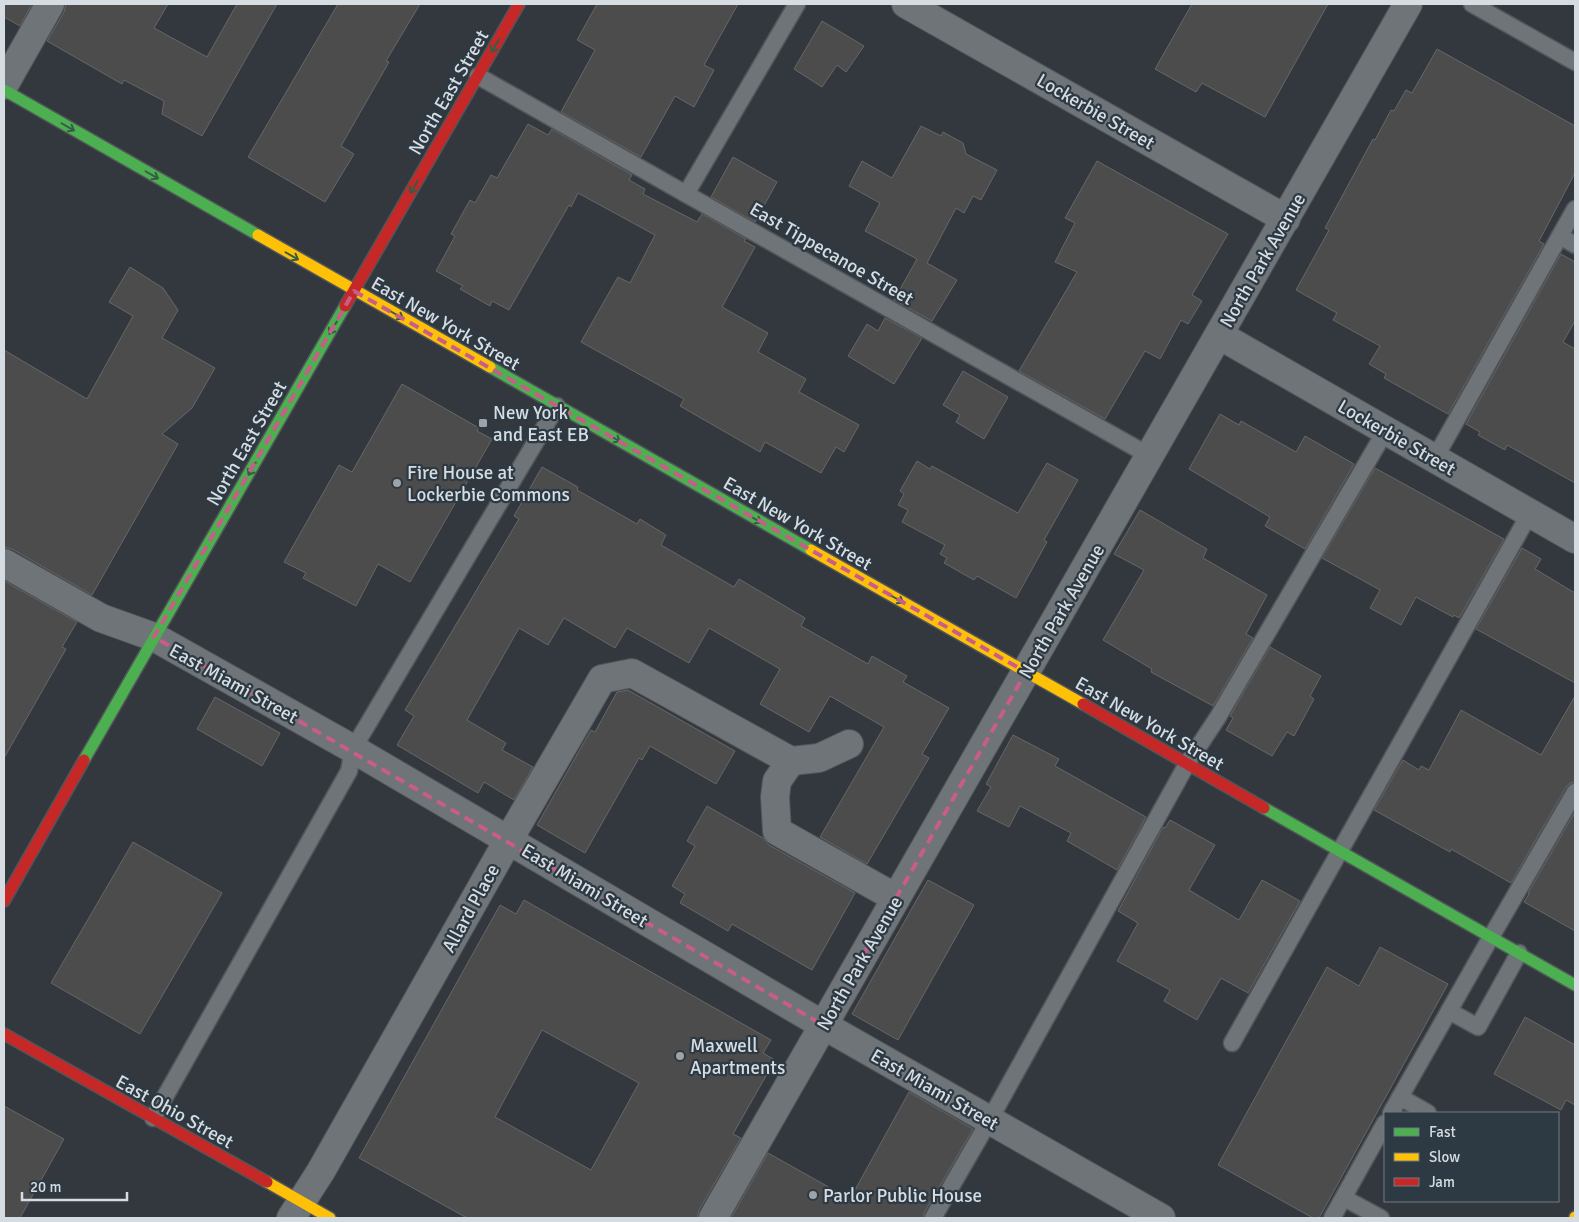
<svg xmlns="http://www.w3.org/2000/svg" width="1579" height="1222" viewBox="0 0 1579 1222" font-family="Signika,sans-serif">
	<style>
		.building { fill: #4d4c4d; stroke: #676768; fill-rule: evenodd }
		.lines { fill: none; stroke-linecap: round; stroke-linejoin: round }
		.lane-casing { stroke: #50555a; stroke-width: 19 }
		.street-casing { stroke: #50555a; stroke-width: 30 }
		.fast-casing { stroke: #50555a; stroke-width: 14 }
		.slow-casing { stroke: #50555a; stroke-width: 14 }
		.jam-casing { stroke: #50555a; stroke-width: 14 }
		.lane { stroke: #6e7478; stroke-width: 16 }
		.street { stroke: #6e7478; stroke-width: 28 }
		.fast { stroke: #4caf50; stroke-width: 11 }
		.slow { stroke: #ffc107; stroke-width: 11 }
		.jam { stroke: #c62828; stroke-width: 11 }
		.oneway { stroke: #365c47 }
		.marked { fill: none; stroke: #c95d8a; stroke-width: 4; stroke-dasharray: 10 6; stroke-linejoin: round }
		.poi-dot { fill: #9ca3a9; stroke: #2d3943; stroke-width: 2 }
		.labels { text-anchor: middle; stroke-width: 4.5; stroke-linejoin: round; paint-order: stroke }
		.street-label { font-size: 19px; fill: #d5dce2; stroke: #2d3943 }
		.poi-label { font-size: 19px; fill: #d5dce2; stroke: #2d3943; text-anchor: start }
	</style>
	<rect width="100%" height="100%" fill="#32383e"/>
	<g class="building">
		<path d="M4,4h28l-12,22 -16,-9z"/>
		<path d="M66,4h102l-14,24 53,29 30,-53h40l-75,132 -40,-22 2,-13 -40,-21 -2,4 -75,-43 17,-29z"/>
		<path d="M338,4h82l-34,57 3,1 -48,84 13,8 -29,48 -77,-45z"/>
		<path d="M597,4h141l-34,61 10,5 -20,37 -19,-11 -34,61 -80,-45 34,-62 -18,-10z"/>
		<path d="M1192,4h136l-63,113 -63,-34 -6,9 -41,-23z"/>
		<path d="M822,21l42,25 -18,26 -9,-7 -15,22 -28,-18z"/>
		<path d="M1437,49l138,77v47l-36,68 5,3 -96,170 -64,-36 2,-4 -17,-10 11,-18 -47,-26 4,-7 -41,-23 33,-60 -4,-2 48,-89 2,1 16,-30 3,1 12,-21 6,3z"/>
		<path d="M528,124l20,11 4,-6 80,46 -3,5 16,9 -2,5 54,28 5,-8 44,25 -2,2 11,6 -33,60 46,26 -10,19 48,27 -7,13 60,33 -15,27 -8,-5 -15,26 -56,-31 -5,10 -80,-46 4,-7 -103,-57 37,-65 12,6 25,-48 -77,-42 -7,14 -2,-2 -60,105 -17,-9 -2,5 -30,-17 3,-3 -27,-15 19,-35 -4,-2 19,-34 5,3 16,-28 6,3z"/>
		<path d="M921,126l20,10 2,-4 20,11 3,11 31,16 -16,30 -8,-4 -9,17 -8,-5 -29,55 30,17 -25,41 -38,-21 23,-41 -52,-28 15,-28 -31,-17 13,-25 30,17z"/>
		<path d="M733,157l44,25 -22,40 -44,-25z"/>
		<path d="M1097,161l131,73 -36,61 10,6 -14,23 -7,-4 -21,39 -15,-8 -40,68 -86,-48 58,-99 -22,-10 20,-39 -10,-5z"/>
		<path d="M1561,254l14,8v59l-12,21 12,7v134l-68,-38 -2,5 -27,-15 2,-3 -14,-8z"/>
		<path d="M130,267l33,21 15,22 -16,28 53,30 -23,40 -30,26 16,10 -86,151 -80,-46 -8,-2v-197l83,49 46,-83 -24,-14z"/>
		<path d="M885,318l37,20 -28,46 -46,-28 19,-32 11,7z"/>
		<path d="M963,371l45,26 -24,42 -28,-17 4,-7 -17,-10z"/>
		<path d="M402,384l77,44 -2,3 15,8 -82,143 -32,-18 -22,42 -53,-28 3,-5 -22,-11 55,-97 13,7z"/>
		<path d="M1220,414l19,11 2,-4 55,31 9,-16 49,28 -49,85 -40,-23 5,-9 -81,-48z"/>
		<path d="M917,461l13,8 2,-3 86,47 29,-50 31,17 -34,60 3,2 -31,56 -39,-22 -3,4 -30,-17 3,-5 -7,-4 5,-9 -43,-23 6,-12 -10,-5 6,-11 -4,-3z"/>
		<path d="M542,467l36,20 -1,3 60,34 3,-5 26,16 -5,10 73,42 5,-8 66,39 -4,8 67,38 4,-8 35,20 -4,6 46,26 -27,46 7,4 -62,106 -47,-27 64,-110 -54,-31 -21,36 -49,-28 20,-35 -71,-41 -20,35 -62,-35 -12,20 -51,-30 -16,27 -29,-17 -52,92 39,23 -4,7 31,17 -19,33 -30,-18 -6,11 -81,-48 17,-29 -9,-6 114,-191 -5,-3z"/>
		<path d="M1375,468l129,71 -45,79 -5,-3 -1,2 -37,-20 -15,28 -31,-17 10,-18 -58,-32z"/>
		<path d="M1140,510l67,39 -4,9 64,37 -21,39 7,4 -40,68 -62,-34 1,-3 -49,-29 41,-70 -30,-16z"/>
		<path d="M1522,548l19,11 -6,10 40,24v90l-99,-54z"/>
		<path d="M4,581l73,41 -15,25 4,2 -62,109z"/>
		<path d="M1270,647l51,29 -11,20 4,3 -20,37 -7,-4 -15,24 -46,-26 7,-12 -3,-2z"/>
		<path d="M628,690l107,61 -19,33 -66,-38 -8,14 -3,-2 -54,95 -48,-28 54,-95 4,2 22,-40z"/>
		<path d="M1575,696v86l-5,1 -4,4 -55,96 -60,-34 -1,3 -76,-42 29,-50 16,10 2,-4 8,4 32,-60 80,45z"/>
		<path d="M215,697l65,36 -18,33 -65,-37z"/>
		<path d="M1013,735l46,24 -4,7 91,51 -29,53 -50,-29 4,-8 -51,-27 -11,21 -32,-16 14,-24 -5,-3z"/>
		<path d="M707,806l56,32 6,7 86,48 -43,77 -80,-46 -4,7 -48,-28 5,-9 -13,-8 23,-40 -8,-5z"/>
		<path d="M1575,812v119l-51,-29 5,-8 -1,-1z"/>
		<path d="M1170,820l45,25 -26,45 50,30 23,-40 38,21 -52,92 -27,-15 -24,42 -33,-19 6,-11 -53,-29 21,-38 -20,-12 45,-84 2,1z"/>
		<path d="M133,842l89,51 -82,141 -89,-51z"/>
		<path d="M928,880l46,25 -76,135 -46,-26z"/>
		<path d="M524,900l247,140 -8,13 12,7 -42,74 8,4 -42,72 -2,8h-230l-108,-60 141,-253 16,9zM542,1030l97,53 -48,87 -96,-53z"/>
		<path d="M1380,947l68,37 -129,234h-6l-95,-53 109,-198 32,19z"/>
		<path d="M1525,1017l50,28v60l-9,-5 -5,10 -67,-36z"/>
		<path d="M909,1092l64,37 -49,84 -1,5h-192l37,-65 82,46z"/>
		<path d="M4,1106l60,33 -44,79h-16z"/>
	</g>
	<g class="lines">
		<defs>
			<g id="lane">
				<path d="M797,4l-111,190 464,262"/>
				<path d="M1472,4l103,58"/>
				<path d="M478,76l208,118"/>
				<path d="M1560,236l15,9"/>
				<path d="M1435,458l140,-249"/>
				<path d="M1449,1011l29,16 41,-74"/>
				<path d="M1232,1043l298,-530"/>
				<path d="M1400,1097l28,16"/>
				<path d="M1391,1113l100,-176 84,-145"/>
				<path d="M153,1118l196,-347 4,-22 204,-343"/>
				<path d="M1344,1198l37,20"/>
				<path d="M933,1218l56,-97 198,-357 31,-47 168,-287"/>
				<path d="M1332,1218l53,-95"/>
			</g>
			<g id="street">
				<path d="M906,4l380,215"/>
				<path d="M4,85l46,-81"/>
				<path d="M1219,335l356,204"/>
				<path d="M4,563l97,55 53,19 199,112 470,276 338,193"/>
				<path d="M791,761l28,-3 30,-14"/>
				<path d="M291,1218l30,-47 188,-332 93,-160 30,-6 159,88 -14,20 -2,16 2,34 119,67"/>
				<path d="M713,1218l695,-1214"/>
			</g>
			<g id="fast">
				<path d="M4,90l254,145"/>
				<path d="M490,367l321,183"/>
				<path d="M84,760l261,-454"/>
				<path d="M1264,808l311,177"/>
			</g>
			<g id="slow">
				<path d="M258,235l232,132"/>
				<path d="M811,550l272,154"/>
				<path d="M267,1182l63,36"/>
				<path d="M1575,1217v1"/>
			</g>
			<g id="jam">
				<path d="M345,306l174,-302"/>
				<path d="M1083,704l181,104"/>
				<path d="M4,901l80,-141"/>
				<path d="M4,1034l263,148"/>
			</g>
		</defs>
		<use href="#lane" class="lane-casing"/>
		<use href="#street" class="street-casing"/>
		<use href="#fast" class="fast-casing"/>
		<use href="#slow" class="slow-casing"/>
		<use href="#jam" class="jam-casing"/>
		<use href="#lane" class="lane"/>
		<use href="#street" class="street"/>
		<use href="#fast" class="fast"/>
		<use href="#slow" class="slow"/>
		<use href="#jam" class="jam"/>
	</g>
	<defs><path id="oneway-shaft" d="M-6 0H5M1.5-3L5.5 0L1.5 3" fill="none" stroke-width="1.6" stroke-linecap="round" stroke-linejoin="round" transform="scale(1.25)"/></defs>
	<g class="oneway">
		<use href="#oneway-shaft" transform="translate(495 46) rotate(120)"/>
		<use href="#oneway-shaft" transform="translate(68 127) rotate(30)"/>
		<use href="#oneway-shaft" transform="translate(152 175) rotate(30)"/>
		<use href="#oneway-shaft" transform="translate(414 187) rotate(120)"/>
		<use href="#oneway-shaft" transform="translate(292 256) rotate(30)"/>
		<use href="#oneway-shaft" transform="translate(397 315) rotate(30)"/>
		<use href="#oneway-shaft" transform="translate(333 328) rotate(121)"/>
		<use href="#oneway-shaft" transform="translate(614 438) rotate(30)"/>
		<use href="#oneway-shaft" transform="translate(252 469) rotate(120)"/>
		<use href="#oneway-shaft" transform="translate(755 519) rotate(30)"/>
		<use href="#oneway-shaft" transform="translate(897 599) rotate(30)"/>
	</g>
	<path class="marked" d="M354,291l672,381 -203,353 -669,-388z"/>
	<g class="poi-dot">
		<rect x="478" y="418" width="10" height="10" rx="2.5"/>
		<circle cx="397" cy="483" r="5"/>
		<circle cx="680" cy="1056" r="5"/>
		<circle cx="813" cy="1195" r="5"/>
	</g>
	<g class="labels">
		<g class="street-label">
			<text transform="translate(448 92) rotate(-60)" y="7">North East Street</text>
			<text transform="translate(1096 111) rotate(30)" y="7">Lockerbie Street</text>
			<text transform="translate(832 253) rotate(30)" y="7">East Tippecanoe Street</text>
			<text transform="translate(1262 260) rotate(-60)" y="7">North Park Avenue</text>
			<text transform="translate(446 323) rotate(30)" y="7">East New York Street</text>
			<text transform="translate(1397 437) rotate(30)" y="7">Lockerbie Street</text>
			<text transform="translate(246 443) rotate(-60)" y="7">North East Street</text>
			<text transform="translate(798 523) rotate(30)" y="7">East New York Street</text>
			<text transform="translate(1061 611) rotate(-60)" y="7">North Park Avenue</text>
			<text transform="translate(234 683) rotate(29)" y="7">East Miami Street</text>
			<text transform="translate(1150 723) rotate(30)" y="7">East New York Street</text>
			<text transform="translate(585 885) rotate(31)" y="7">East Miami Street</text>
			<text transform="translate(470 908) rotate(-61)" y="7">Allard Place</text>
			<text transform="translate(859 963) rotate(-60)" y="7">North Park Avenue</text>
			<text transform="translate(935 1089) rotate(30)" y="7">East Miami Street</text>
			<text transform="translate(175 1111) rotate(29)" y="7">East Ohio Street</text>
		</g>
		<g class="poi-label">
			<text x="493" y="419">New York<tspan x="493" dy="22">and East EB</tspan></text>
			<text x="407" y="479">Fire House at<tspan x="407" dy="22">Lockerbie Commons</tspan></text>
			<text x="690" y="1052">Maxwell<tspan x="690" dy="22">Apartments</tspan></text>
			<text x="823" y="1202">Parlor Public House</text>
		</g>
	</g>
	<rect width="1579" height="1222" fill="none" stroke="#d5dce2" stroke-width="10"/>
	<rect x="1384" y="1112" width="175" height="90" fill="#2d3943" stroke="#707a83"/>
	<rect x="1394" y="1128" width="25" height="8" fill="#4caf50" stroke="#707a83"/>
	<text x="1429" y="1137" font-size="15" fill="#d5dce2">Fast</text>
	<rect x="1394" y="1153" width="25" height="8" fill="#ffc107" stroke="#707a83"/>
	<text x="1429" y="1162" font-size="15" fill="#d5dce2">Slow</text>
	<rect x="1394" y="1178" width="25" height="8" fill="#c62828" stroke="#707a83"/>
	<text x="1429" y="1187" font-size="15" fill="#d5dce2">Jam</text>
	<path d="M22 1192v8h105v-8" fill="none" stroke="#d5dce2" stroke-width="2.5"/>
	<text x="30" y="1192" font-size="15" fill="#d5dce2" stroke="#2d3943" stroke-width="4" paint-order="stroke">20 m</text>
</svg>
